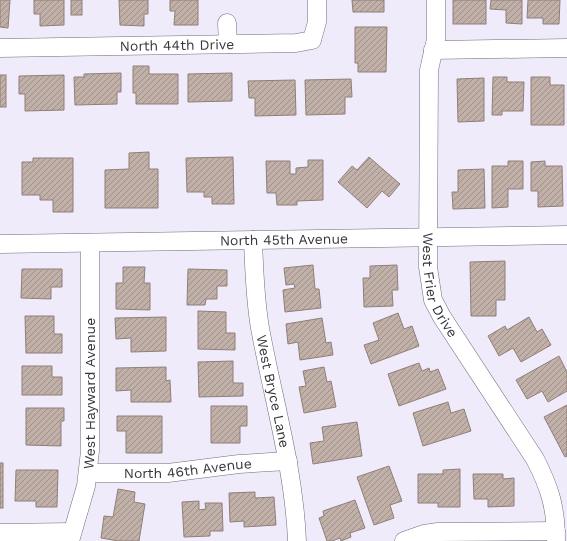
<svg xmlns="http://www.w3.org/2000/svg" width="567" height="541" viewBox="0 0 567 541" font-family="'Work Sans',sans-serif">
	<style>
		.building { fill: url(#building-hatch); stroke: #8f7f78 }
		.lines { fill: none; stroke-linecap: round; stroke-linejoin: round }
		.minor-casing { stroke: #706b79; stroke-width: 19 }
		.minor { stroke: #fff; stroke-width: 18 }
		.labels { text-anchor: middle; stroke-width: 3; stroke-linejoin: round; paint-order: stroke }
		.street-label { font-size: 14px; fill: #37353b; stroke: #f0ebfb }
	</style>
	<defs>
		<pattern id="building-hatch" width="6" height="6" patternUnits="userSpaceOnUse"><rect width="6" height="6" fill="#c0b0a8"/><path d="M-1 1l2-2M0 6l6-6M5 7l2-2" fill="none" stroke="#9d908a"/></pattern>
	</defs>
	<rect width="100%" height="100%" fill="#f0ebfb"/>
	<g class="building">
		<path d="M0,0h10l-2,28 -8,-1z"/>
		<path d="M34,0h30v25l-24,1v-12h-6z"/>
		<rect x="71" y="0" width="11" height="15"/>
		<path d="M119,0h29v14h-4v12l-24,-1z"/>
		<path d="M170,0h28v25h-24l1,-14h-5z"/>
		<path d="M352,0h32v12h-31z"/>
		<rect x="453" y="0" width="33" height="24"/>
		<path d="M491,0h31v24l-16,-1v-13l-16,-1z"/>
		<path d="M528,0h32l-1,24h-16v-6h-16z"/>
		<path d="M355,27h32l-1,45h-28v-9h-3z"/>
		<path d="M133,66h16v8h29v30h-42v-11h-3z"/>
		<path d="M121,73v19h-4v12l-42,1 -1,-28h10v-3z"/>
		<path d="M232,73v28l-44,1v-28z"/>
		<rect x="0" y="75" width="6" height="32"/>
		<path d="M64,75v35l-39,1v-17h-6v-18z"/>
		<path d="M493,77h14v5h17l-1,29h-21v4h-10z"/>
		<path d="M531,77h19v8h14v40h-33z"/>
		<path d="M484,78v43l-26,1 -1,-43z"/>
		<path d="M351,79l1,18h-7v17l-39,1 -1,-35z"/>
		<path d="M295,80l1,35 -41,1v-18h-6l-1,-17z"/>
		<path d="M149,152v17h9v39h-53v-38l24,-1v-16z"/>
		<path d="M233,157l1,47h-22v-7h-8v-5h-17l-1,-34z"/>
		<path d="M369,157l31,27 -11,13 -7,-6 -15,17 -29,-26 14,-16 5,4z"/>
		<path d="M33,158h40v54h-20v-12h-13v-5h-18v-33h11z"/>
		<path d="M308,160h15v40l-26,1v4h-20l-1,-12h-9l-1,-32h24v13h6v-6l12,-1z"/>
		<path d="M508,161h15v28h-15v18l-16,1v-42h16z"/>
		<path d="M545,161v5h17l1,40 -25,1v-16h-7v-29z"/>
		<path d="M484,169l1,39 -32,1 -1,-17h6v-22z"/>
		<path d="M505,261v39h-9v16h-25l-1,-54z"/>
		<path d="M313,265l2,24h4l2,19 -36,4 -2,-22 12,-2 -1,-4 -8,1 -2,-17z"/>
		<path d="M397,265l1,25h-6l1,16 -29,1 -1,-29h7v-12z"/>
		<path d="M123,267h22l-1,16h6v27l-34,-1v-26h7z"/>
		<path d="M22,269h40v18h-11v12l-30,-1z"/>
		<path d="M188,269l39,1v16h-10v13h-11l-1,6h-18z"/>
		<path d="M198,311l28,1v21h9v17l-37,-1z"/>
		<path d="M398,313l6,16 8,-3 7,20 -48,18 -7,-19 15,-5 -6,-17z"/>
		<path d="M25,316h29v18h8v19h-36z"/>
		<path d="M166,317v34l-35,1v-14l-15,1 -1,-21z"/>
		<path d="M529,317l8,15 5,-3 9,16 -30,17 -8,-14 -14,8 -11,-20 17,-10 2,4z"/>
		<path d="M322,318l4,25 5,-1 2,13 -33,5 -2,-18 -10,2 -2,-20z"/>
		<path d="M559,356l8,16v19l-19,11 -6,-11 -15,8 -11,-19z"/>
		<path d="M233,361v22h10v13l-44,1 -1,-35z"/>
		<path d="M419,363l3,8 7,-3 1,4 8,-3 8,20 -47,17 -11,-32z"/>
		<path d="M22,366h30v11h10v18h-40z"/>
		<path d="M166,367v14l4,-1 1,22h-40v-12l-15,1v-23z"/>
		<path d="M324,367l3,15 4,-1 5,26 -32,6 -5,-26 7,-1 -3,-15z"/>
		<path d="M448,402l3,11 13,-4 7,22 -48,15 -10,-33z"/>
		<path d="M567,405v51l-2,1 -21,-40z"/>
		<path d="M211,406h36v20h-7v17h-29z"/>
		<path d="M26,408h38v13h-3v25l-35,-1z"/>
		<path d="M117,416h45v37h-36v-22h-9z"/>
		<path d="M357,422l5,34 -49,8 -3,-21 14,-2 -2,-14z"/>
		<rect x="0" y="463" width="3" height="45"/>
		<path d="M389,466l13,35 -12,4 4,13 -20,7 -17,-48z"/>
		<path d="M460,469v38h-22v-4h-20v-29h25v-4z"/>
		<path d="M16,470h42l-1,37h-21v-6h-21z"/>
		<path d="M473,474h30v5l11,-1v28l-26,1v-8h-14z"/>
		<path d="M118,489l17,3 -1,10 11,2 -6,37h-20l-18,-3 3,-22 9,1z"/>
		<path d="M255,492v6l19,-1 2,28 -32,2v-6l-14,1 -1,-29z"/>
		<path d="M355,500l10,28 -15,5 1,4 -10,4 -1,-3 -8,3h-5l-8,-23 5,-2 -1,-5z"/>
		<path d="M199,501v9l7,-1 -1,-6h17l1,28h-13v5l-26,1 -2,-35z"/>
	</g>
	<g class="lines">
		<defs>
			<g id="minor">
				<path id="s1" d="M436,0v39l-7,31 -1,197 5,33 9,17 93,142c15,29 21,49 21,82"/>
				<path d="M227,23l1,21"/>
				<path id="s2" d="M0,48l296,-5 16,-3 5,-18v-22"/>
				<path d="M433,50l134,-2"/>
				<path id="s3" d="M253,240c1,29 2,59 7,88 13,71 34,140 37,213"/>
				<path id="s4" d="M0,244l567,-9"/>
				<path id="s5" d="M88,473h80l71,-9 49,-3"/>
				<path d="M0,533l72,-1"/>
				<path id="s6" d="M70,541l16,-55 4,-35v-208"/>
				<path d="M404,541l20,-7 14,-2 118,-1"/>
			</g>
		</defs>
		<use href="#minor" class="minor-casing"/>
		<use href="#minor" class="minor"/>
	</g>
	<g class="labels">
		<g class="street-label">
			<text dy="5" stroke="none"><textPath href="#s2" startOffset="177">North 44th Drive</textPath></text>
			<text dy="5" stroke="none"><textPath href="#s4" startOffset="284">North 45th Avenue</textPath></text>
			<text dy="5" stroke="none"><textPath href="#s1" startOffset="288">West Frier Drive</textPath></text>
			<text dy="5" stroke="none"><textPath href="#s3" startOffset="153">West Bryce Lane</textPath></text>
			<text dy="5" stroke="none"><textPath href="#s6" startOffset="150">West Hayward Avenue</textPath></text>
			<text dy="5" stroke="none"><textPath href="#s5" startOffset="100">North 46th Avenue</textPath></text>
		</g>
	</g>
</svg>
